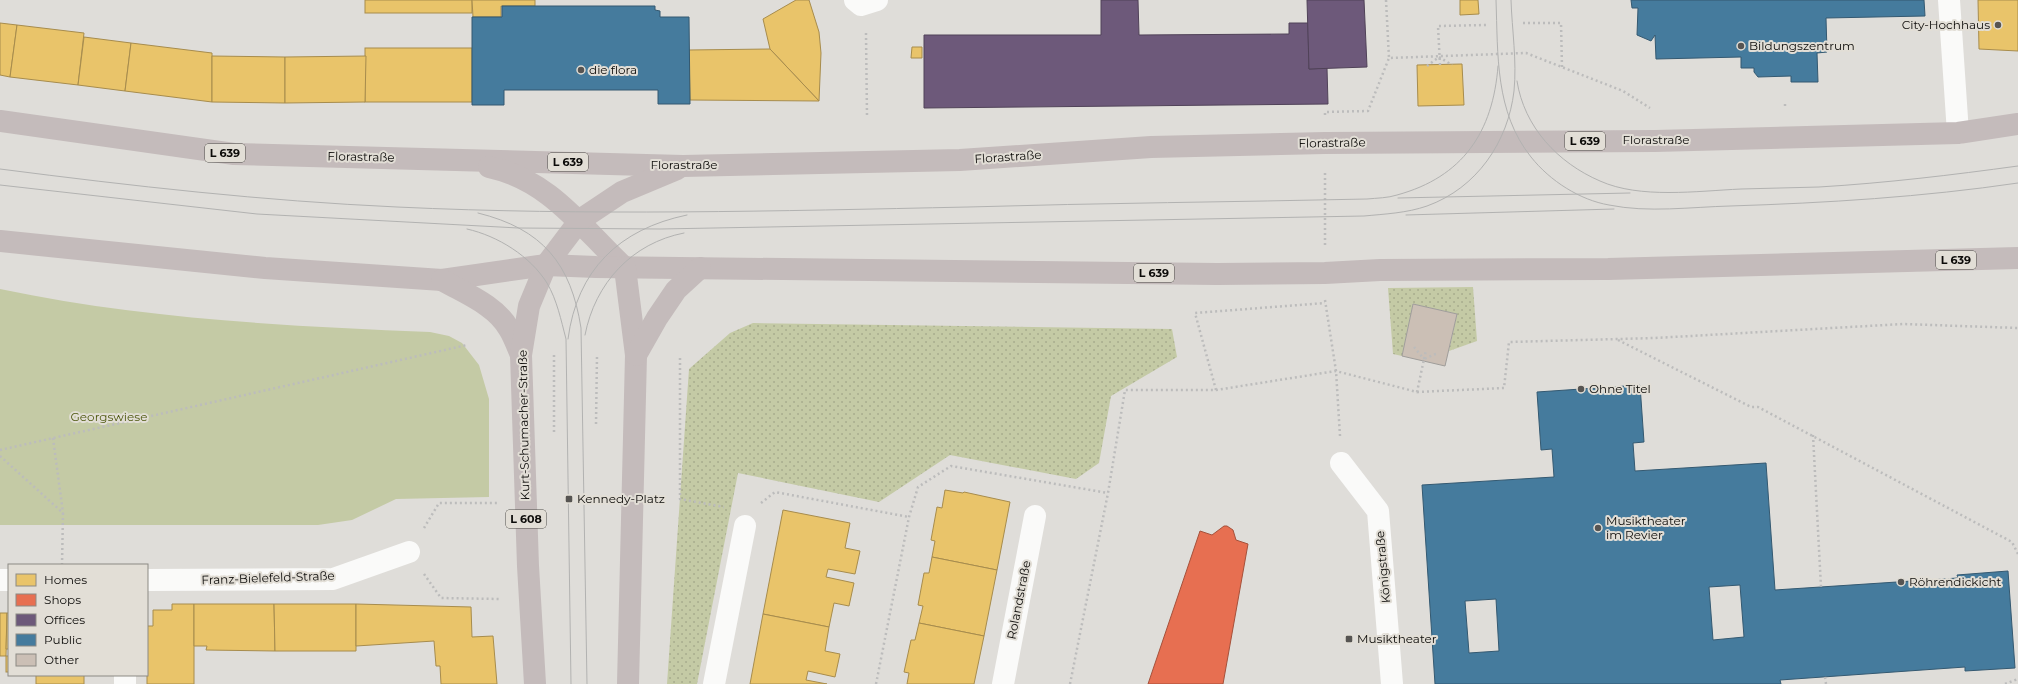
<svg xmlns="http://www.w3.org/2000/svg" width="2018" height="684" viewBox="0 0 2018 684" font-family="Montserrat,sans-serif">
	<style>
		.grass { fill: url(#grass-dots) }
		.green { fill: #c4caa5 }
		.homes { fill: #e9c46a; stroke: #a78c4d }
		.shops { fill: #e76f51; stroke: #a5513b }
		.offices { fill: #6d597a; stroke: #504258 }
		.public { fill: #457b9d; stroke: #345971; fill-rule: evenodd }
		.building { fill: #cbbfb5; stroke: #9f9d9a }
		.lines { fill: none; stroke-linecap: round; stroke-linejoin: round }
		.path { stroke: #bcbcbc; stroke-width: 2.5; stroke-dasharray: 2 3; stroke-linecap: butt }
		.minor { stroke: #fafaf9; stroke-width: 22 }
		.major { stroke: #c4bbbb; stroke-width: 22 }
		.tram { stroke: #b2b2b1; stroke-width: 1 }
		.poi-dot { fill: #565452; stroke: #e2ded6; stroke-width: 1.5 }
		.labels { text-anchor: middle; stroke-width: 4; stroke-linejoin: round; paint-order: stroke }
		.shield { fill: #e2ded6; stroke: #4c4a46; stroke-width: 1 }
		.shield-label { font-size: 11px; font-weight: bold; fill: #0c0b09 }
		.poi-label { font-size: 12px; fill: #0c0b09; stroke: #e2ded6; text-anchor: start }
		.street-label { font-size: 12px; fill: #0c0b09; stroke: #e2ded6 }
		.park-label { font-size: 12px; fill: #4e5910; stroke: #e2ded6 }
	</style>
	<defs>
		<pattern id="grass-dots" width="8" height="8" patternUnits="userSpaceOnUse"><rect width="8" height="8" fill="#c4caa5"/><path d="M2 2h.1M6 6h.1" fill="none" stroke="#a7ac8d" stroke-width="1.8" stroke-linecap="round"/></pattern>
	</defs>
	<rect width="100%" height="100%" fill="#dfddd9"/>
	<g class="grass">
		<path d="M1473,287l4,54 -28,10 8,-37 -44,-10 -11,52 -9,-2 -5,-66z"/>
		<path d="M753,323l419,6 5,28 -66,39 -12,67 -23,16 -126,-24 -71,47 -141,-29 -41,211h-30l22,-315 41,-36z"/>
	</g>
	<path class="green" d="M0,289c142,30 286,37 430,43l19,4 13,7 17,22 10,34v98l-93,2 -44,21 -34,5h-318z"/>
	<g class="homes">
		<rect x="365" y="0" width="107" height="13"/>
		<path d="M472,0h63v6h-34v11h-28z"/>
		<path d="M796,0h13l10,32 2,21 -2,48 -49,-52 -7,-30z"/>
		<path d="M1460,0h18l1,14 -19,1z"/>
		<path d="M1978,0h40v51l-39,-2z"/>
		<path d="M0,23l17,2 -7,52 -10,-2z"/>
		<path d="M17,25l67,8 -6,52 -68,-8z"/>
		<path d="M84,37l47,6 -6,48 -47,-6z"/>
		<path d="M131,43l81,10v49l-87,-11z"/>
		<path d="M912,47h10v11h-11z"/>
		<rect x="365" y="48" width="107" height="54"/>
		<path d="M770,49l49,52 -129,-1 -1,-50z"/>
		<path d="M212,56l73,1v46l-73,-1z"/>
		<path d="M366,56l-1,46 -80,1v-46z"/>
		<path d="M1462,64l2,41 -46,1 -1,-41z"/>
		<path d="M945,490l18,3 1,-1 46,10 -13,68 -65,-13 3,-16 -4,-1 6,-33 5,1z"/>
		<path d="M783,510l67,13 -5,25 15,3 -5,23 -27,-5 -2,8 28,6 -5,23 -15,-3 -5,24 -66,-13z"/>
		<path d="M932,557l65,13 -13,66 -65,-13 4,-17 -5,-1 6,-32h5z"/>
		<path d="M172,604h22v80h-47v-58h6v-16h19z"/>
		<path d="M194,604h80l1,47 -69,-1 1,-4h-13z"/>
		<path d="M274,604h82v47h-81z"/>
		<path d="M356,604l115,3 1,30 21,-1 4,48h-56l-1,-18h-4l-2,-25 -78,5z"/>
		<path d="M0,613h7l-1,43h-6z"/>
		<path d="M7,613h2v36h-3z"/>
		<path d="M763,614l66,13 -4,24 15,3 -5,23 -27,-6 -2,9 21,4h-77z"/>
		<path d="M919,623l65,13 -10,48h-67l2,-11 -5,-1 7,-32h4z"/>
		<rect x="6" y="656" width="3" height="16"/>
		<rect x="36" y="675" width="48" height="9"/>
	</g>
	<path class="shops" d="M1224,526h3l6,4 3,10 12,4 -25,140h-75l52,-153 12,4z"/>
	<g class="offices">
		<path d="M1101,0h37l1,35 150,-1v-11h19l1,46 18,-1 1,36 -404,4v-73h177z"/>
		<path d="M1307,0h57l3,67 -58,2z"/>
	</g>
	<g class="public">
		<path d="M1631,0h293l1,16 -99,2 1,34 -10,1 1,29h-27v-6l-33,1 -4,-5v-4h-13v-11l-85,2 -1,-24 -4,6 -14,-6 1,-27h-6z"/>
		<path d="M502,6h153v4l5,1v6h29l1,87h-32v-14h-154v15h-32v-88h30z"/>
		<path d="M1640,385l4,57 -11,1 2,28 131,-8 9,127 183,-12 -1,-3 51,-4 7,97 -50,3v-4l-185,13 1,4h-346l-13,-199 132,-8 -2,-28 -11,1 -4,-58zM1740,585l4,52 -31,3 -4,-53zM1496,599l3,52 -30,2 -4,-52z"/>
	</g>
	<path class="building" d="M1413,304l44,10 -12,52 -43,-10z"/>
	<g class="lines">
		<g class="path">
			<path d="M1386,0l3,58 137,-5 97,38 27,17"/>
			<path d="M1523,23h38l1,44"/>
			<path d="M866,33l1,84"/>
			<path d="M1439,57l13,8"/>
			<path d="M1440,65l-2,-39 48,-1"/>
			<path d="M1427,66l12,-9"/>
			<path d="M1785,104v5"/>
			<path d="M1325,115v-3l43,-1 21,-53"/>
			<path d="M1325,245v-75"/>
			<path d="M1325,300l11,71 4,65"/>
			<path d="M1618,340l133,67h7l254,135 6,12"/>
			<path d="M1414,347l10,12"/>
			<path d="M680,358v141l44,8"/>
			<path d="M1424,359l2,-9"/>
			<path d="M1216,390l-21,-77 130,-10"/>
			<path d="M1417,392l87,-4 5,-46 146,-4 248,-14 115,4"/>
			<path d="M596,424l1,-69"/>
			<path d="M554,432v-77"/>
			<path d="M1813,435l8,152"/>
			<path d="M53,438l10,75"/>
			<path d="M0,450l467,-105"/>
			<path d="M0,456l63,57 -1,52"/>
			<path d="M761,503l14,-11 134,25"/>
			<path d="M424,528l15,-25h59"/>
			<path d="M424,574l17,24 60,1"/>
			<path d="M1825,677l1,7"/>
			<path d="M876,684l33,-167 9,-30 33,-21 157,27"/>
			<path d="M1070,684l38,-191 17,-103h91l120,-19 81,21 7,-33 14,-6"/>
			<path d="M2005,684l13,-5"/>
		</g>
		<g class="minor">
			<path d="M855,0l6,5 16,-5"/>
			<path d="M1949,0l9,133"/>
			<path d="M1341,463l37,48 14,173"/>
			<path d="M0,580h9"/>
			<path d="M147,580l186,-1 76,-27"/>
			<path d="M125,684v-9"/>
			<path d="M714,684l31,-158"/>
			<path d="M1003,684l32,-168"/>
		</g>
		<g class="major">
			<path d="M0,121l234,33 449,12 277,-6 191,-13 174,-4 330,-2 303,-8 60,-9"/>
			<path d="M489,167c61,13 93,61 136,101"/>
			<path d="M0,241l265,27 177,12 104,-15 50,2 621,7 108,-1 55,-3 228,-1 410,-11"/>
			<path d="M625,268l11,87 -8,329"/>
			<path d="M442,280c22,13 54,25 67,49 5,8 8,17 12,26"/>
			<path d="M636,355l21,-37 19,-28 24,-22"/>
			<path d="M535,684l-7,-118 -7,-211 8,-49 17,-41 34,-45 42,-28 55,-23"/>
		</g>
		<g class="tram">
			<path d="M1496,0c2,55 -1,112 35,157 19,24 49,43 78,48 39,8 82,2 121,1 96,-3 193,-9 288,-23"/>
			<path d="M1517,81c7,46 41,82 83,100 40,18 97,10 141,8 26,-1 52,-1 78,-2 67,-4 133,-12 199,-21"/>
			<path d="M0,169c132,17 264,32 397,38 190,9 381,4 571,0 133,-4 266,-5 399,-8 10,-1 21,-1 30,-4 66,-18 96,-63 101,-129"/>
			<path d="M0,185l257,29 261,14 142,1 704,-13c21,-2 43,-3 63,-10 50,-18 81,-64 87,-115 3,-30 -2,-61 -3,-91"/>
			<path d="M1398,198l232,-5"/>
			<path d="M478,213c65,16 93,51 103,115l6,356"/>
			<path d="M1406,215l208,-6"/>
			<path d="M467,229c31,7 63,27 80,54 10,17 14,37 19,56l5,345"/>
			<path d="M585,335c10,-52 47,-92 99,-102"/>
			<path d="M568,339c9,-69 51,-110 119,-124"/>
		</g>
	</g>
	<g class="poi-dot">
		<circle cx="1998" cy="25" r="4"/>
		<circle cx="1741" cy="46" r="4"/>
		<circle cx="581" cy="70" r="4"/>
		<circle cx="1581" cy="389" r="4"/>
		<rect x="565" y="495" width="8" height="8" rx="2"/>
		<circle cx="1598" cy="528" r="4"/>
		<circle cx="1901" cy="582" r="4"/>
		<rect x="1345" y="635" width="8" height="8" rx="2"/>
	</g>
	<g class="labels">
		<g class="shield">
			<rect x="1565" y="132" width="40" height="18" rx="3"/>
			<rect x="205" y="144" width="40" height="18" rx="3"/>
			<rect x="548" y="153" width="40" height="18" rx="3"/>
			<rect x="1936" y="251" width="40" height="18" rx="3"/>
			<rect x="1134" y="264" width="40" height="18" rx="3"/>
			<rect x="506" y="510" width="40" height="18" rx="3"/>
		</g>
		<g class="shield-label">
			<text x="1585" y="145">L 639</text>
			<text x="225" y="157">L 639</text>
			<text x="568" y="166">L 639</text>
			<text x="1956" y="264">L 639</text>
			<text x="1154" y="277">L 639</text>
			<text x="526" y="523">L 608</text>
		</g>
		<g class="poi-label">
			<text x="1990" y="29" text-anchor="end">City-Hochhaus</text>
			<text x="1749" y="50">Bildungszentrum</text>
			<text x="589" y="74">die flora</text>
			<text x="1589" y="393">Ohne Titel</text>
			<text x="577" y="503">Kennedy-Platz</text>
			<text x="1606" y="525">Musiktheater<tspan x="1606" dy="14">im Revier</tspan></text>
			<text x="1909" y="586">Röhrendickicht</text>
			<text x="1357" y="643">Musiktheater</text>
		</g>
		<g class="street-label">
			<text x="1656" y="144">Florastraße</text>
			<text transform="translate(1332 143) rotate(-1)" y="4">Florastraße</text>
			<text transform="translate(361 157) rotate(1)" y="4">Florastraße</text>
			<text transform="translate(1008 157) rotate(-4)" y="4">Florastraße</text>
			<text x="684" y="169">Florastraße</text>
			<text transform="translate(524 425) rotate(-91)" y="4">Kurt-Schumacher-Straße</text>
			<text transform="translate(1383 567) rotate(-95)" y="4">Königstraße</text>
			<text transform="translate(268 578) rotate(-2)" y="4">Franz-Bielefeld-Straße</text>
			<text transform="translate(1019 600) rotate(-79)" y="4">Rolandstraße</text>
		</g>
		<g class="park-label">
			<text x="109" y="421">Georgswiese</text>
		</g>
	</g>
	<rect x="8" y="564" width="140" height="112" fill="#e2ded6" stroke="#8c8a84"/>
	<rect x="16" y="574" width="20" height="12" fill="#e9c46a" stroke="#8c8a84"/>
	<text x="44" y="584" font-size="12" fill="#0c0b09">Homes</text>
	<rect x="16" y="594" width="20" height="12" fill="#e76f51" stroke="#8c8a84"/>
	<text x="44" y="604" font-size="12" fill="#0c0b09">Shops</text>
	<rect x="16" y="614" width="20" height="12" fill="#6d597a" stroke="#8c8a84"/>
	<text x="44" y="624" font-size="12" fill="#0c0b09">Offices</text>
	<rect x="16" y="634" width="20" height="12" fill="#457b9d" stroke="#8c8a84"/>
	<text x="44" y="644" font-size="12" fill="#0c0b09">Public</text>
	<rect x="16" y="654" width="20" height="12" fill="#cbbfb5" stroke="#8c8a84"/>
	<text x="44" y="664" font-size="12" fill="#0c0b09">Other</text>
</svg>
